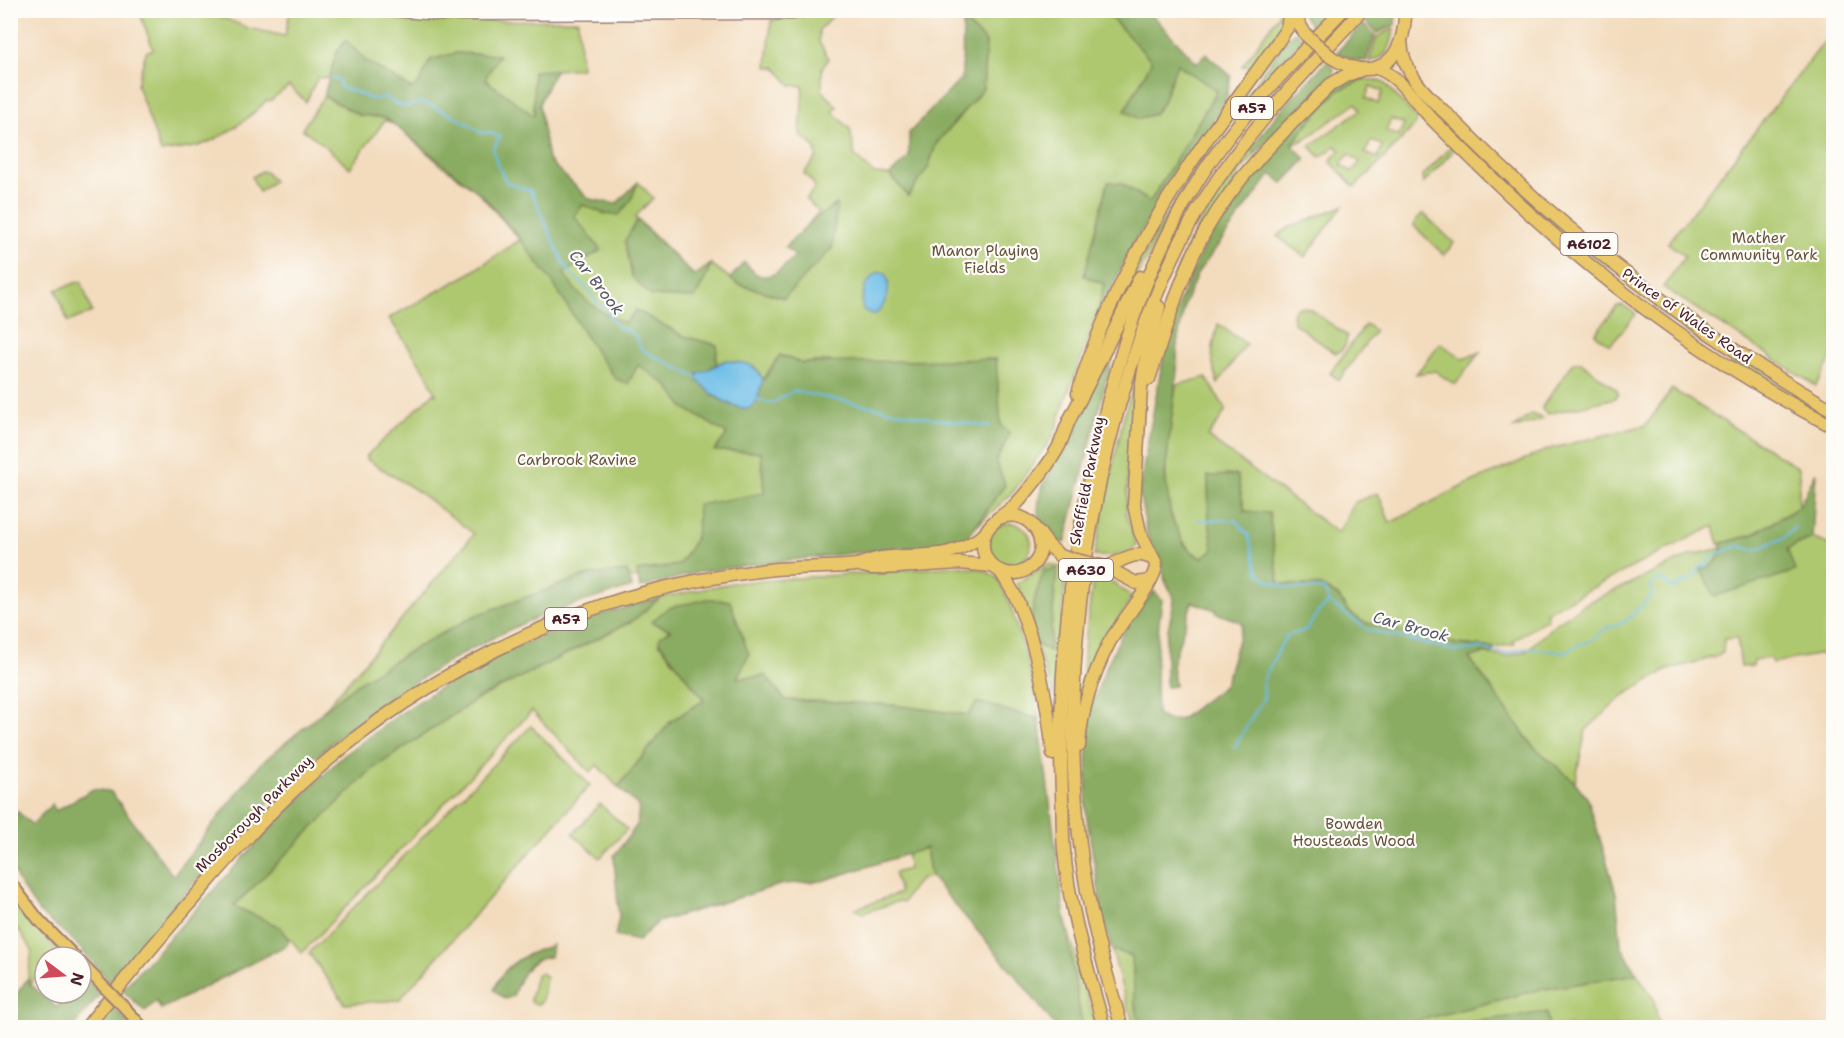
<svg xmlns="http://www.w3.org/2000/svg" width="1844" height="1038" viewBox="0 0 1844 1038" font-family="'Shantell Sans',sans-serif">
	<style>
		.green { fill: #aec86f; stroke: #7c744d; stroke-width: 1.5; fill-rule: evenodd }
		.forest { fill: #8aac62; stroke: #6a6646; stroke-width: 1.5 }
		.water { fill: #6cbde7; stroke: #5b6e89; stroke-width: 1.5 }
		.lines { fill: none; stroke-linecap: round; stroke-linejoin: round }
		.stream { stroke: #6cbde7; stroke-width: 2 }
		.minor-casing { stroke: #9e7e74; stroke-width: 11 }
		.major-casing { stroke: #9e7e74; stroke-width: 14 }
		.highway-casing { stroke: #9e7e74; stroke-width: 15 }
		.minor { stroke: #fff; stroke-width: 8 }
		.major { stroke: #eac769; stroke-width: 10 }
		.highway { stroke: #eac769; stroke-width: 12 }
		.major-bridge-casing { stroke: #9e7e74; stroke-width: 14; stroke-linecap: butt }
		.highway-bridge-casing { stroke: #9e7e74; stroke-width: 15; stroke-linecap: butt }
		.major-bridge { stroke: #eac769; stroke-width: 10 }
		.highway-bridge { stroke: #eac769; stroke-width: 12 }
		.labels { text-anchor: middle; stroke-width: 4.5; stroke-linejoin: round; paint-order: stroke }
		.shield { fill: #fdfcf7; stroke: #806168; stroke-width: 1.5 }
		.shield-label { font-size: 14px; font-weight: bold; fill: #4a1f2b }
		.park-label { font-size: 15px; fill: #68523f; stroke: #fdfcf7 }
		.street-label { font-size: 15px; fill: #4a1f2b; stroke: #fdfcf7 }
		.water-label { font-size: 16px; font-style: italic; fill: #56566d; stroke: #fdfcf7 }
	</style>
	<rect width="100%" height="100%" fill="#fdfcf7"/>
	<filter id="ink" filterUnits="userSpaceOnUse"><feTurbulence type="fractalNoise" baseFrequency=".0167" numOctaves="2"/><feDisplacementMap in="SourceGraphic" scale="12" xChannelSelector="R" yChannelSelector="G"/><feConvolveMatrix kernelMatrix="1 2 1 2 8 2 1 2 1" color-interpolation-filters="sRGB"/></filter>
	<filter id="wash" filterUnits="userSpaceOnUse"><feTurbulence type="fractalNoise" baseFrequency=".008" numOctaves="4" result="noise"/><feDisplacementMap in="SourceGraphic" scale="24" xChannelSelector="R" yChannelSelector="G"/><feGaussianBlur stdDeviation="1.35" result="paint"/><feColorMatrix in="noise" values="0 0 0 0 0 0 0 0 0 0 0 0 0 0 0 0 0 1.4 0 .05"/><feComposite in="paint" operator="in"/></filter>
	<g filter="url(#wash)">
		<rect width="100%" height="100%" fill="#f3dcbe"/>
		<g class="green">
			<path d="M139,11h68l41,17 37,8 5,-25c19,0 38,-2 57,0 24,1 29,10 54,0v8l41,2 136,-1 3,48 -48,4 15,89 41,38 27,6 22,-23 15,16 -18,19 67,66 9,-19 27,20 46,14 52,-94 -26,18 9,-11 -13,-11 8,-11v-5l-10,-11 13,-16 -3,-11 -14,-11 3,-49 -12,-1 -16,-18h-8l4,-47c23,-1 44,-9 67,-9l-19,19v12l10,17 -7,9v22l15,17 -4,5 17,17 5,27 19,18 16,1 18,21 20,-28 8,-24 47,-55 3,-47 -32,-31h151l47,50 -27,49 37,-6 15,-40 40,27 -67,111 -29,-19 -37,93 20,8 -7,33 -30,78 -13,40 -41,57 -36,34 28,-41 -9,-23 14,-29 -181,-72 -28,2 -21,-8 -17,25c-9,-18 -10,-14 -27,-17 -9,-1 -11,-2 -20,1l1,-19 -34,-9 -17,-10 95,126 1,20 6,21 -68,34 -13,42 -77,13 -71,22 -250,147 185,-217 -58,-44 -50,-31 2,-2 -2,-1 68,-63 2,1 -11,-23 -36,-53 78,-43 53,-35 -43,-49 -36,-26 -46,-40 -10,-5 -35,48 -31,-27 -17,-12 22,-33 35,19 -26,-47 -3,11 -12,-2 -12,25 -17,-16 -19,15 -3,-1c-17,18 -45,39 -69,46 -12,3 -25,4 -37,6l-24,-67 9,-33 7,-3z"/>
			<path d="M1278,11h6l-3,17 -28,39 -11,-1 36,-50z"/>
			<path d="M1394,28c-2,16 -5,31 -25,33l8,-24z"/>
			<path d="M1832,32l2,321 -18,33 -153,-99 22,-31 -17,-13z"/>
			<path d="M1364,79l12,1 8,3 33,35 -1,6 -44,47 -18,16 -23,-25 1,-4 9,-7 -5,-5 -16,11 -10,-11 50,-36 -4,-7 -51,36 -13,6 13,-18 32,-36zM1370,86l13,5 -5,13 -12,-6zM1391,119l13,5 -5,12 -13,-5zM1371,141l11,4 -4,13 -13,-5zM1349,154l11,8 -8,10 -11,-7z"/>
			<path d="M1429,102l179,162 -4,5 -77,-64 -40,-38 -61,-63z"/>
			<path d="M1214,140h3c-45,59 -73,127 -107,192l-2,-3c29,-68 65,-129 106,-189z"/>
			<path d="M1452,145l1,6 -30,33 -1,-7z"/>
			<path d="M1250,149l6,4 -18,21 -81,159c8,-28 16,-56 29,-83 16,-35 41,-69 64,-101z"/>
			<path d="M262,171l5,2 6,8 -14,11 -7,-15z"/>
			<path d="M1343,206l-38,51 -28,-21 13,-9z"/>
			<path d="M1423,213l31,30 -10,12 -30,-29 1,-5z"/>
			<path d="M81,281l11,31 -24,10 -12,-32z"/>
			<path d="M1658,303l175,111v6h-3l-107,-62 -69,-50z"/>
			<path d="M1623,305l13,9 -26,31 -15,-11 22,-28z"/>
			<path d="M1302,307l8,2 37,27c0,8 -4,15 -11,17l-4,-2 -38,-28 -2,-9 4,-6z"/>
			<path d="M1218,324l28,20 -28,40c-9,-25 -6,-36 0,-60z"/>
			<path d="M1366,324l9,7 -36,49 -9,-7z"/>
			<path d="M1440,343l23,16 17,-7 -25,33 -20,-14 -19,3z"/>
			<path d="M1574,362h7l36,28 1,4 -3,4 -67,16 -5,-3 -1,-4z"/>
			<path d="M1137,372l-8,80 -3,62 11,32c-15,10 -25,11 -43,10l29,-137z"/>
			<path d="M1206,377l20,33 -18,27 130,96 17,-31 23,-9 12,30 77,-39 82,-35 97,-24 26,-36 127,79v39l-47,28 -33,9 -5,-18 -47,23 -121,63 2,6 -27,18 -8,4 2,4 -21,4 -37,-4 -94,-22 -15,-11 -10,-15 -17,-10 -42,-2 -10,-71 -25,-2 -36,-34 1,42 5,30 -12,9c-27,-13 -37,-56 -36,-85 1,-29 7,-59 10,-88z"/>
			<path d="M1531,414l12,5 -31,10z"/>
			<circle cx="1010" cy="544" r="21"/>
			<path d="M1812,538l21,8v106l-61,11 -2,-5 -16,2 -1,6 -12,1 -4,-29 -13,1 -1,14 -8,4 -48,13 -43,25 -38,35 -11,52 -43,-37 -63,-88 15,-4 22,4 20,-6 28,-26 33,-22 105,-48 30,-7 -4,13 -9,7 85,3 -7,-22z"/>
			<path d="M1048,564l19,5 -13,127 -19,-53 14,8 8,-82 -13,2 -13,54 -14,-42z"/>
			<path d="M957,566l27,4 14,8 12,27 18,57 11,57 -62,-17 -8,13 -76,-10 -108,-5 -19,-24 -30,2 13,-23 -97,-32 20,7 -13,13 46,57 -34,21 -53,66 -21,-22 -7,7 -58,-61 -230,242 -22,-26 -46,-21 137,-136 106,-71 155,-78 28,-23 72,-15z"/>
			<path d="M1094,574l16,6 22,17 -34,54 -13,45 -4,2 4,-58z"/>
			<path d="M531,726l59,59 -191,215 -54,4 -36,-51z"/>
			<path d="M600,804l27,25 -27,29 -27,-24z"/>
			<path d="M926,848l5,29c-13,0 -22,14 -27,25l-5,-1 -36,12 -9,-4 46,-16 -6,-20 15,-4 -3,-16z"/>
			<path d="M10,902l48,48 -6,7h-7v9l-15,18 -2,-6 4,-28 -21,-31z"/>
			<path d="M1065,919l31,108h-12l-4,-13z"/>
			<path d="M1112,950l20,5 3,48 5,24h-4l-10,-24z"/>
			<path d="M541,973l5,4 -4,24 -4,3h-5l-3,-4 6,-25z"/>
			<path d="M1637,974l17,25 5,28h-110l-2,-14c-27,3 -124,21 -143,11l134,-34z"/>
		</g>
		<g class="forest">
			<path d="M1376,10l20,1 -1,14 -18,8 -12,-12z"/>
			<path d="M1105,11h43l49,52 9,-9 25,22 -6,27 -90,138 -38,76 7,-33 -20,-8 24,-94 13,1 29,19 67,-111 -40,-27 -15,40 -8,10 -16,5 -13,-8 27,-50z"/>
			<path d="M1303,11v-1l27,1 -17,17 -11,-14z"/>
			<path d="M963,21l23,21 -3,47 -47,55 -8,24 -20,28 -18,-21 19,-18v-24l53,-55z"/>
			<path d="M1363,24l12,12 -9,25 -13,-1 -16,-8z"/>
			<path d="M1295,32l8,6 -68,77 -18,25h-3l74,-103z"/>
			<path d="M346,40l20,21 46,28 8,-7 10,-22 26,-7 43,2 -14,24 49,37 -1,-45 22,-1 -16,34 9,56 41,39 27,5 22,-22 -7,18 -12,15 -14,-1 -22,-9 -9,11 27,34 -37,23c13,24 36,40 61,50l11,-13 47,26 34,9 -1,19 -11,8 7,23c20,11 22,15 44,8l7,-23 17,-25 21,8 195,-4 5,67 9,7 -14,29 9,23 -38,53 -24,9 -46,1 -149,17 -50,7 -58,16 -3,-17 41,-6c17,-21 22,-33 19,-60l67,-12 -3,-41 -47,-1 13,-17 -44,-27 -16,-22 -29,-20 -10,19 -12,-5 -21,-28 -42,-68 -37,-49 -32,-37 -98,-79 -27,-3 -35,-19 12,-43z"/>
			<path d="M1327,61l7,7 -1,7 -77,78 -6,-4 30,-38z"/>
			<path d="M1350,76h15l-1,3 -27,12 -32,36 -13,18 14,14 -23,24 -12,-9 -73,98 -13,31 -8,40v29l-12,103 6,42 13,27 10,10 8,4 11,-9 -4,-30 -1,-43 29,-1 8,36 24,2 10,71 42,2 17,10 10,15 15,11 94,22 37,4 -2,7 -8,-2 -15,5 63,87 43,37 13,17 28,94 5,52 16,29 -99,16 -133,34 6,3 -271,1 -5,-25 -3,-47 -20,-6 -8,-26 -18,-111 2,-80 3,-26 15,-40 15,-31 19,-29 14,-16 8,9c-6,38 -7,76 -5,114 8,6 14,8 24,5l44,-34 17,-59 -1,-4 -25,-9v-3l-24,-8 -20,63 3,21 -9,1v-48l8,-37 -2,-9 -7,-12 -3,-18 -15,-29 -8,-43 22,-122 9,-38 10,-31 17,-39 18,-37 30,-43 82,-89z"/>
			<path d="M837,204l-5,45 -48,49 -46,-14 -8,-5 14,-17c5,4 9,11 14,13 15,6 28,-10 37,-19l-10,-9 25,-25z"/>
			<path d="M637,220l57,56 17,-12 -6,15 -10,19 -44,-2 -19,-19 -7,-36z"/>
			<path d="M1111,352l2,2 -48,189 -16,-5c-14,-21 -13,-32 -5,-55z"/>
			<path d="M1816,472l-4,66 -25,11 8,22 -80,25 -15,-27c14,-2 18,-8 22,-21l-3,-4 33,-9 47,-28z"/>
			<path d="M1057,569l-8,82 -14,-8c-7,-29 -1,-46 9,-72z"/>
			<path d="M627,571l5,16c-36,11 -73,21 -108,36 -76,34 -146,80 -209,134 -16,14 -31,30 -46,45 -56,57 -108,118 -159,180l-37,-42 -34,-28 -20,-29 -8,-18v-55l6,1 15,14 20,-21 4,7 37,-22 18,3 62,84 87,-112 96,-80 54,-33 64,-35 113,-41z"/>
			<path d="M660,598l-28,23 -155,78 -106,71 -137,136 46,21 9,13 -2,5 -126,64 -5,-8 -11,10 -23,-21 155,-169 65,-64 59,-44 63,-41 54,-26 60,-25z"/>
			<path d="M708,599l22,2 19,54 -12,23 29,-2 19,24 108,5 75,10 9,-13 62,17 26,200 15,95 4,13h-28l-40,-51 -85,-99 -5,-29 -104,33 -39,3 -125,38 -20,19 -23,-5 4,-18 -5,-62 23,-31 2,-18 -21,-20 53,-66 33,-21 -45,-58 1,-6 11,-6 -20,-8 17,-14z"/>
			<path d="M552,945l-2,12c-22,0 -31,22 -37,39l-8,3 -11,-9c9,-27 33,-36 58,-45z"/>
			<path d="M84,976l16,18 -27,33h-62v-25l17,-24 2,6 27,24 12,-15h12v-14z"/>
			<path d="M112,1007l20,20h-36z"/>
			<path d="M1547,1012l2,15h-116z"/>
		</g>
		<g class="water">
			<path d="M880,272l5,1c8,12 1,35 -11,42l-11,-5c-3,-13 3,-33 17,-38z"/>
			<path d="M726,360c20,6 26,-2 37,20l-7,23 -8,6c-21,-2 -35,-14 -50,-28v-8c10,-1 18,-9 28,-13z"/>
		</g>
		<g class="lines">
			<g class="stream">
				<path d="M332,78l8,3v6c5,3 10,3 15,5 14,6 14,9 30,5 6,4 14,10 22,9 5,0 9,-3 14,-3 14,2 50,21 60,30l8,-1 11,5 -7,12 4,15 10,19 24,8 33,73 8,11 12,10 14,19 5,1 15,23c17,3 17,8 24,22l58,29"/>
				<path d="M756,399l16,4 21,-12 142,28 55,7"/>
				<path d="M1198,520h37l13,14 10,38 9,8 22,8 35,1 5,13 39,28 89,21 23,-3 25,6 21,-6 37,4 7,-2 9,-6 12,-3 15,-13 19,-6 27,-27 -1,-11 7,-5 8,3 5,6 7,-1 4,-5 6,-1 8,-5 2,-8 8,-4 9,-10 24,-8 16,4 29,-12 11,-11"/>
				<path d="M1234,748l30,-51 -1,-17 23,-44 20,-6 13,-19 10,-8"/>
			</g>
		</g>
	</g>
	<g filter="url(#ink)">
		<g class="lines">
			<defs>
				<path id="minor" d="M372,10l65,6 355,-1 24,-5"/>
				<g id="major">
					<path d="M10,882l28,37 37,38"/>
					<path d="M81,963l20,21"/>
					<path d="M125,1008l18,20"/>
				</g>
				<g id="highway">
					<path d="M1291,11l15,24"/>
					<path d="M1401,41c1,38 36,62 60,87 110,112 237,205 373,283"/>
					<path d="M1331,57c45,29 75,3 74,-47"/>
					<path d="M1377,68c23,8 39,35 56,52 31,31 63,63 95,92 92,84 196,158 306,215"/>
					<path d="M1149,379c17,-51 31,-104 58,-151 32,-55 78,-98 123,-143l15,-9 16,-6"/>
					<path d="M1078,393c25,-88 79,-182 131,-257 26,-36 54,-71 78,-108l3,-18"/>
					<path d="M997,519c34,-17 62,32 29,51 -22,12 -49,-8 -42,-33 4,-14 17,-20 28,-29 9,-8 16,-18 24,-28 8,-10 16,-21 23,-34 5,-11 8,-23 14,-33 24,-45 45,-90 67,-136"/>
					<path d="M1040,534l9,12 11,10"/>
					<path d="M862,566l9,2h12l76,-5 33,3"/>
					<path d="M1106,567c16,-5 27,-18 45,-9"/>
					<path d="M1106,567l30,16 14,-2"/>
					<path d="M1001,572c6,11 14,21 18,33 19,46 29,99 34,149"/>
					<path d="M1079,746c2,-35 14,-72 30,-103 10,-19 48,-62 47,-79l-16,-32 -6,-27 7,-116 6,-36 12,-46"/>
					<path d="M86,1028c37,-47 75,-92 114,-137 36,-41 73,-84 115,-120 108,-94 245,-165 386,-191 25,-4 50,-9 75,-11 27,-2 54,-1 80,-4 9,-2 18,-6 26,-7 44,-6 63,5 103,-24"/>
					<path d="M1104,1028c-16,-58 -35,-118 -40,-178 -2,-18 -1,-37 -2,-55 -5,-125 8,-235 37,-356 21,-88 45,-168 92,-247 40,-68 97,-125 152,-182"/>
					<path d="M1122,1028c-18,-61 -35,-121 -42,-184 -19,-158 2,-324 50,-475 19,-60 42,-119 76,-172 44,-70 101,-127 156,-187"/>
				</g>
			</defs>
			<use href="#minor" class="minor-casing"/>
			<use href="#major" class="major-casing"/>
			<use href="#highway" class="highway-casing"/>
			<use href="#minor" class="minor"/>
			<use href="#major" class="major"/>
			<use href="#highway" class="highway"/>
			<defs>
				<path id="major-bridge" d="M101,984l24,24"/>
				<g id="highway-bridge">
					<path d="M1306,35l25,22"/>
					<path d="M1060,556l46,11"/>
				</g>
			</defs>
			<use href="#major-bridge" class="major-bridge-casing"/>
			<use href="#highway-bridge" class="highway-bridge-casing"/>
			<use href="#major-bridge" class="major-bridge"/>
			<use href="#highway-bridge" class="highway-bridge"/>
		</g>
	</g>
	<g class="labels">
		<g class="shield">
			<rect x="1231" y="97" width="42" height="22" rx="4.5"/>
			<rect x="1560.5" y="233" width="57" height="22" rx="4.5"/>
			<rect x="1059" y="559" width="54" height="22" rx="4.5"/>
			<rect x="545" y="608" width="42" height="22" rx="4.5"/>
		</g>
		<g class="shield-label">
			<text x="1252" y="113">A57</text>
			<text x="1589" y="249">A6102</text>
			<text x="1086" y="575">A630</text>
			<text x="566" y="624">A57</text>
		</g>
		<g class="park-label">
			<text x="1759" y="243">Mather<tspan x="1759" dy="17">Community Park</tspan></text>
			<text x="985" y="256">Manor Playing<tspan x="985" dy="17">Fields</tspan></text>
			<text x="577" y="465">Carbrook Ravine</text>
			<text x="1354" y="829">Bowden<tspan x="1354" dy="17">Housteads Wood</tspan></text>
		</g>
		<g class="street-label">
			<text transform="translate(1687 316) rotate(35)" y="5">Prince of Wales Road</text>
			<text transform="translate(1087 481) rotate(-79)" y="5">Sheffield Parkway</text>
			<text transform="translate(254 814) rotate(-45)" y="5">Mosborough Parkway</text>
		</g>
		<g class="water-label">
			<text transform="translate(597 282) rotate(52)" y="6">Car Brook</text>
			<text transform="translate(1411 626) rotate(15)" y="6">Car Brook</text>
		</g>
	</g>
	<rect width="1844" height="1038" fill="none" stroke="#fdfcf7" stroke-width="36"/>
	<g transform="translate(63 975) rotate(106)"><circle r="28" fill="#fdfcf7" stroke="#b5a4a5" stroke-width="1.5"/>
	<path d="M0-4.5L10 22L0 15L-10 22Z" fill="#d1495b"/>
	<text y="-9" font-size="16" font-weight="bold" text-anchor="middle" fill="#4a1f2b">N</text>
	</g>
</svg>
